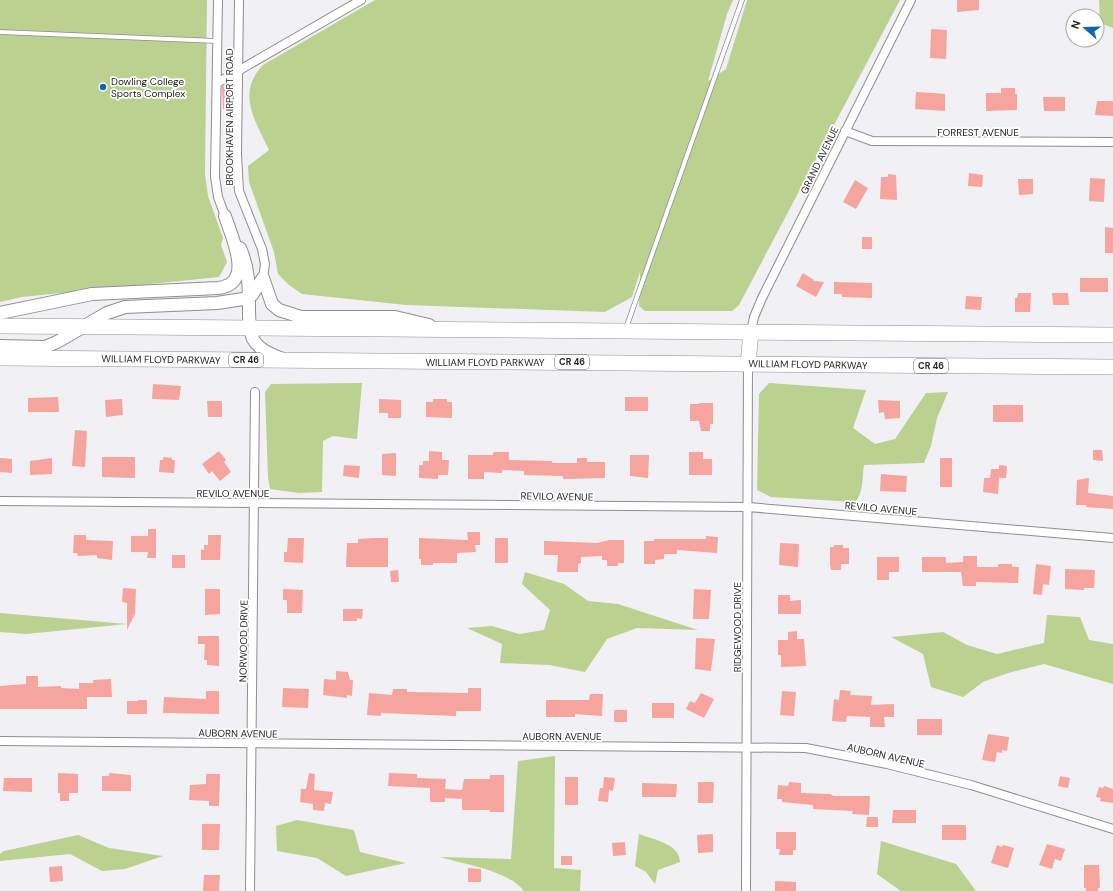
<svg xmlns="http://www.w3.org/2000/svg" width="1113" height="891" viewBox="0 0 1113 891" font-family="'DM Sans',sans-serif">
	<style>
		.green { fill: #bbd190 }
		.building { fill: #f5a49e }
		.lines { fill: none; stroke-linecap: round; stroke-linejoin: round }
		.lane-casing { stroke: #8e8d92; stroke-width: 5.5 }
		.street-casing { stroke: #8e8d92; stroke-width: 10 }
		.secondary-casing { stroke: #8e8d92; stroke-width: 14 }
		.highway-casing { stroke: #8e8d92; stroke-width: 16 }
		.lane { stroke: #fff; stroke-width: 4 }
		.street { stroke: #fff; stroke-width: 8 }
		.secondary { stroke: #fff; stroke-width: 12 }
		.highway { stroke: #fff; stroke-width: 15 }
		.poi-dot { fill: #0f66b4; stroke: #fff; stroke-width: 1.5 }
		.labels { text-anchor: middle; stroke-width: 3.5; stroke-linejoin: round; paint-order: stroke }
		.shield { fill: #fff; stroke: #676768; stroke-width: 1 }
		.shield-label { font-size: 9px; font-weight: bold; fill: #262627 }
		.poi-label { font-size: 10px; fill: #262627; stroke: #fff; text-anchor: start }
		.street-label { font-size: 10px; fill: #262627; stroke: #fff }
	</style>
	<rect width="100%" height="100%" fill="#f1f0f5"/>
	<g class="green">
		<path d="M0,0h207l-2,174 3,22 15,42 -2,7 6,17 -8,15 -197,20 -22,5z"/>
		<path d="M375,0h358l-6,14 -19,67 18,-12 21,-69h153l-161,305 -7,6h-87l-6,-5 1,-34 -8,25 -27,15 -199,-7 -104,-11 -13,-9 -11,-11 -4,-22 -25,-70 -1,-16 21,-16c-14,-30 -33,-57 -6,-85z"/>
		<path d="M1099,0h14v28l-13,-5z"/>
		<path d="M362,383l-5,56 -24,-3 -10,5 -1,51 -23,1 -29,-4 -2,-12 -3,-85 6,-8z"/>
		<path d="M769,383l97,7 -13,38 22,16 20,-5 31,-46 22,-1 -11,26 -6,28 -7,17 -60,2c-2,12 0,28 -9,37l-84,-5 -14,-7 2,-96z"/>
		<path d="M525,572l39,12 24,17 30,3 80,26 -61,-2 -30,11 -22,33 -36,-7 -49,-2 2,-19 -35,-16 25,-2 27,8 25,-4 6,-20 -28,-26z"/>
		<path d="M0,613l127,11 -101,10 -26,-2z"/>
		<path d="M1047,615l33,2 9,23 24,4v40l-69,-20 -36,9 -25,9 -20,15 -32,-10 -8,-33 -32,-17 52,-5 24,13 30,9 47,-11z"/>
		<path d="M555,756l-1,112 27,2 -1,21h-56c-14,-20 -61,-27 -84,-34l71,2 7,-98z"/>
		<path d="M297,820l57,10 6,22 46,11 -60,13 -29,-18 -40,-7 -1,-25z"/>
		<path d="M639,834c15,6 40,9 41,28l-22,8 -3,14 -9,-12 -11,-6z"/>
		<path d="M78,835l31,13 54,8 -38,13 -23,2 -32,-17 -70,7v-7l4,-3z"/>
		<path d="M881,841l75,23 20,27h-75l-24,-17z"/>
	</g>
	<g class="building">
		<path d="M957,0h22v10l-22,2z"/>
		<path d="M931,29l16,1 -1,29 -16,-1z"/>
		<path d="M229,83l1,13h2v13h-9l-1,-23z"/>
		<path d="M1001,88h14v6h2v16l-31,1v-18h15z"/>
		<path d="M916,92l29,2v17l-30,-2z"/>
		<path d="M1043,97h22v14h-21z"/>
		<path d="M1097,101h16v15l-18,-1z"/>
		<path d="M969,173l14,2 -1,12 -14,-1z"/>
		<path d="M888,174l8,1 1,25 -17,-1 1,-22h7z"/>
		<path d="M1090,178l15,1 -1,23 -15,-1z"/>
		<path d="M1018,179h15v15l-14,1z"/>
		<path d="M855,180l13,8 -12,21 -13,-7z"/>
		<path d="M1105,227l8,1v25h-8z"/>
		<rect x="862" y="237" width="10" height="12"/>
		<path d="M803,273l11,7 -1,1 11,1 -8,15 -20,-11z"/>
		<rect x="1080" y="278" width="28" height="14"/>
		<path d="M834,282l38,1v15l-30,-1v-3h-8z"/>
		<path d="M1018,293h13l-1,19h-15v-14h2z"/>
		<path d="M1052,293h16l1,12h-16z"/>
		<path d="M966,296l16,1 -1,13 -16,-1z"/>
		<path d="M153,384l28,2 -2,14 -27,-1z"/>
		<path d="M58,397l1,15h-31v-14z"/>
		<rect x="625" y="397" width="23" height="14"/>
		<path d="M122,399l1,16 -17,2 -1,-17z"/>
		<path d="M379,399l22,1v18h-13v-5h-9z"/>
		<path d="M433,399h14v3h5v16l-26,-1v-15h7z"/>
		<path d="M878,400l22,1v17l-15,1 -1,-7 -5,1z"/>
		<path d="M207,401h15v16h-14z"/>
		<path d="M699,403h14v21h-3v7h-9l-2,-10h-9v-17h9z"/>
		<rect x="993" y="405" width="30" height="17"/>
		<path d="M75,430l12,1 -2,36 -13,-1z"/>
		<path d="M1093,450h9l1,11 -10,-1z"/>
		<path d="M219,451l7,9 -2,2 7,10 -11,9 -8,-10 -3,3 -7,-10z"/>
		<path d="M429,451l13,1v8h7l-1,15h-10v4l-19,-1v-13h4v-4h6z"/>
		<path d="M493,452h16v8l43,1v2h25v-5h10v4h18v16l-42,1v-3l-39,-1v-4l-22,-1v3l-18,-1v7h-16v-24h25z"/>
		<path d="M689,452h14v7h9v16h-23z"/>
		<path d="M396,453v23l-14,-1v-21z"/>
		<path d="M630,455h19l-1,23 -18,-2z"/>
		<path d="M102,457h33v21l-33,-1z"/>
		<path d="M163,457l9,1v2h3l-1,13 -15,-1 1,-12h3z"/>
		<path d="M0,458l12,1v14l-12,-1z"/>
		<path d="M52,458v16l-22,1v-14z"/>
		<rect x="940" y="458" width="12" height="29"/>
		<path d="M344,465l16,1 -1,12 -16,-2z"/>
		<path d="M999,465l8,1 -1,12h-7l-1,16 -15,-2 1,-14h6l1,-9h8z"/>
		<path d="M881,474l26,2 -1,16 -26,-1z"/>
		<path d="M1089,478l-1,15 25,3v13l-27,-2 1,-2h-11l1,-25z"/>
		<path d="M148,529h8v29h-9l1,-6h-17v-16h17z"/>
		<path d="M467,532h13v13h-5l1,7 -19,1v10h-24v2h-12v-6h-2v-21l49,2z"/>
		<path d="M74,535h12v5l27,1 -1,19 -15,-2v-3l-19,1 -1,-3h-4z"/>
		<path d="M208,535h13l-1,25h-19v-11l3,1v-5h4z"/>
		<path d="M706,536l12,1 -1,16 -40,-3v4h-13v5l-9,1v4h-11v-23h10v-2h52z"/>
		<path d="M288,538h16l-1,25 -19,-1v-10h3z"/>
		<path d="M374,538h14v29h-42l1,-24h11v-4z"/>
		<rect x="495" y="538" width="13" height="25"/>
		<path d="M609,540h15v23h-6v3h-11v-6h-5v-4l-21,1v6l-3,1v8h-21l1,-17h-14v-14l53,2z"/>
		<path d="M780,543l19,1 -1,23 -19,-2z"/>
		<path d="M834,545h9v3h6v16h-8v6h-10l-1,-6v-17h4z"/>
		<rect x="172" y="555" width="13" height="13"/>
		<path d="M963,556h14v11h21v-3h14v3h7l-1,16 -42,-1v4h-13l-2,-14h-39v-15h24v6l17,-1z"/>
		<path d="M877,557h22v15h-10v8h-12z"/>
		<path d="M1036,564l15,2 -2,19 -6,-1 -1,11 -9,-1z"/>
		<path d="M1065,569l30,1 -1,18h-10v2l-19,-1z"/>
		<path d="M398,570l1,12h-8l-1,-11z"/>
		<path d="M123,588l13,1 -1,25 -8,16v-27l-5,-1z"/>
		<path d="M205,589h15v25l-15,1z"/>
		<path d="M283,589l20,1 -1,23h-15v-13h-4z"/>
		<path d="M694,589l17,1 -2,29h-16z"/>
		<path d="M778,595h12v6l11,-1v14h-23z"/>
		<path d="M343,609h20l-1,10 -5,-1v3h-14z"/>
		<path d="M797,631v8h7l2,27 -25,1v-12h-3v-15h10v-8z"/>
		<path d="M198,636h21v30l-12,-1v-5h-3l1,-16h-7z"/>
		<path d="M696,638l19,1 -4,32 -16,-2z"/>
		<path d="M336,671l12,1 2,8h3l-1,16 -5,-1v3l-24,-3 1,-16 12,1z"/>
		<path d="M26,676h12v11l23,-1v2l18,1v-6h14v-3l18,-1 1,18h-25v12h-87v-23l26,-2z"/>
		<path d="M283,688l26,1 -1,19 -26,-1z"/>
		<path d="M468,688h13v23h-25v5l-75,-3v3l-14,-1 2,-22 23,2 1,-6h14v3l61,1z"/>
		<path d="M840,690l11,1 -1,4 22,1 -1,9 23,-1v13h-10l1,10h-15v-10l-23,-1 -1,6 -14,-1 2,-22 5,1z"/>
		<path d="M206,691h13v23l-56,-1 1,-16 42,2z"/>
		<path d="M782,691l14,1 -2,24 -14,-1z"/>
		<path d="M701,693l13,6 -10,19 -18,-9 4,-8 5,2z"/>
		<path d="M590,694h13l-1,22 -27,-2v3h-29v-17h43z"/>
		<path d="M138,700h9v14h-20v-13h11z"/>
		<rect x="652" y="703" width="22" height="15"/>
		<rect x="614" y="710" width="13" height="12"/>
		<rect x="917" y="719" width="25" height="16"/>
		<path d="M988,734l21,3 -2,14 -5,-1v3l-5,-1 -2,10 -13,-2z"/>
		<path d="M58,773l20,1v19h-9v8h-9v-8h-2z"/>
		<path d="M109,773l22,2v16h-29v-15h7z"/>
		<path d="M309,773l6,1 -1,16 19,2 -2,12 -6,-1 -1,8 -11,-1v-6l-13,-2 1,-13h5z"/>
		<path d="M389,773l28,1v4l29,1 -1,10 17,1 2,-11h26v-4h14v37h-14v-2h-28v-11l-17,-1v4h-15v-14l-42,-2z"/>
		<path d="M206,774h14l-1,32h-10v-5l-20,-1 1,-15 16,-1z"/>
		<path d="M1060,776l10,2 -2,10 -10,-2z"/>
		<rect x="565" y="777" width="13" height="28"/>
		<path d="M604,777l11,1 -2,13 -4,-1 -1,12 -10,-1 2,-13h3z"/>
		<path d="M4,778h28v14l-29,-1z"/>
		<path d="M698,782h16l-1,21h-15z"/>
		<path d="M789,782l12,1v10l29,1 4,2h36l-1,19 -17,-1 1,-3 -40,-2v-4l-31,-3v-3h-5l1,-14 10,1z"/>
		<path d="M642,783l35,1 -1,13h-34z"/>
		<path d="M1104,786l9,3v14l-13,-2 1,-3 -5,-1 3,-10 4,1z"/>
		<path d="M893,810h23v13h-24z"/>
		<path d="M867,817h11v10h-12z"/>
		<path d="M202,824h18l-1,26h-17z"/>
		<rect x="942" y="825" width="24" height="15"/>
		<path d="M776,832h20v18h-3v5h-14l1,-6h-4z"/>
		<path d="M713,834v18l-15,1 -1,-18z"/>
		<path d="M625,842l1,13 -13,1 -1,-13z"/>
		<path d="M1047,844l18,5 -4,12 -6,-2 -3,10 -13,-4z"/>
		<path d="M997,845l5,2 1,-2 11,3 -6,20 -17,-5z"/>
		<rect x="561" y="856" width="11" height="9"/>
		<path d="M1084,865h15l1,23h-2v3h-12v-3h-2z"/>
		<path d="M62,866l1,15 -13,1 -1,-15z"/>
		<path d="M468,868l13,1v13h-13z"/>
		<path d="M204,875h16l-1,16h-16z"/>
		<path d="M775,881l21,1v9h-21z"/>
	</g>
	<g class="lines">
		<defs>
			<g id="lane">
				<path d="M0,32l217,9"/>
				<path d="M626,328l116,-328"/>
			</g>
			<g id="street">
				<path d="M218,0l-3,177 3,20 7,19"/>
				<path d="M239,0l-2,154 2,37 23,58 3,15 -2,14"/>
				<path d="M217,83l144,-83"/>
				<path d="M845,131l27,10 241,1"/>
				<path d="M751,332l3,-15 8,-19 149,-298"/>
				<path d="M0,501l748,6 365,31"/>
				<path d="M0,741l806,7 81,16 84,21 142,44"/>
				<path d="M250,891l5,-499"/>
				<path d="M746,891l2,-527"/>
			</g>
			<g id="secondary">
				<path d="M240,248c9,20 9,39 9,61 0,10 0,20 4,30 6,11 19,16 30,20"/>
				<path d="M263,278l9,26 7,6 22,7h94l34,8"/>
				<path d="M0,313l92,-19 126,-6c37,-4 14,-50 7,-72"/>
				<path d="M0,346l45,1 12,-5 50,-29 18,-6 92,-4 26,-4 9,-4 11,-17"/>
			</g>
			<g id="highway">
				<path d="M0,326l1113,9"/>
				<path d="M0,358l1113,9"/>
				<path d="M748,364l3,-32"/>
			</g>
		</defs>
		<use href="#lane" class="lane-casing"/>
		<use href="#street" class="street-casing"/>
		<use href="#secondary" class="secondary-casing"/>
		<use href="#highway" class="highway-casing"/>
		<use href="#lane" class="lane"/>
		<use href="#street" class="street"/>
		<use href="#secondary" class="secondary"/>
		<use href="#highway" class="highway"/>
	</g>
	<circle class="poi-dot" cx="103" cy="87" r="4"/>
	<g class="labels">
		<g class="shield">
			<rect x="229" y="353" width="34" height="14" rx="3"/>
			<rect x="555" y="355" width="34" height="14" rx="3"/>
			<rect x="914" y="359" width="34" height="14" rx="3"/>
		</g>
		<g class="shield-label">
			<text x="246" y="363">CR 46</text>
			<text x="572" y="365">CR 46</text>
			<text x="931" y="369">CR 46</text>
		</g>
		<g class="poi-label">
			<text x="111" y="85">Dowling College<tspan x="111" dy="12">Sports Complex</tspan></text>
		</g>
		<g class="street-label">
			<text transform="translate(229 117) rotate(-90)" y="4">BROOKHAVEN AIRPORT ROAD</text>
			<text x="978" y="136">FORREST AVENUE</text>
			<text transform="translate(819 160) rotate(-64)" y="4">GRAND AVENUE</text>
			<text transform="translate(161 359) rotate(1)" y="4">WILLIAM FLOYD PARKWAY</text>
			<text x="485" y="366">WILLIAM FLOYD PARKWAY</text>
			<text transform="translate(808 364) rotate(1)" y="4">WILLIAM FLOYD PARKWAY</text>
			<text x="233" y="497">REVILO AVENUE</text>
			<text transform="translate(557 496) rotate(1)" y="4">REVILO AVENUE</text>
			<text transform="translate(881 508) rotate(5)" y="4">REVILO AVENUE</text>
			<text transform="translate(737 627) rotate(-90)" y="4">RIDGEWOOD DRIVE</text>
			<text transform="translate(243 641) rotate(-89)" y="4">NORWOOD DRIVE</text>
			<text transform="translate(238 733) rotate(1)" y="4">AUBORN AVENUE</text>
			<text x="562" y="740">AUBORN AVENUE</text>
			<text transform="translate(886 755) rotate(13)" y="4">AUBORN AVENUE</text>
		</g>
	</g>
	<g transform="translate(1085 28) rotate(290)"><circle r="19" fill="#ffffff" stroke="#a8a8a9"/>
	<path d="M0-3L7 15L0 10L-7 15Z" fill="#0f66b4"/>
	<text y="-6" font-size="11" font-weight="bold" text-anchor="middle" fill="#262627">N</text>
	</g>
</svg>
